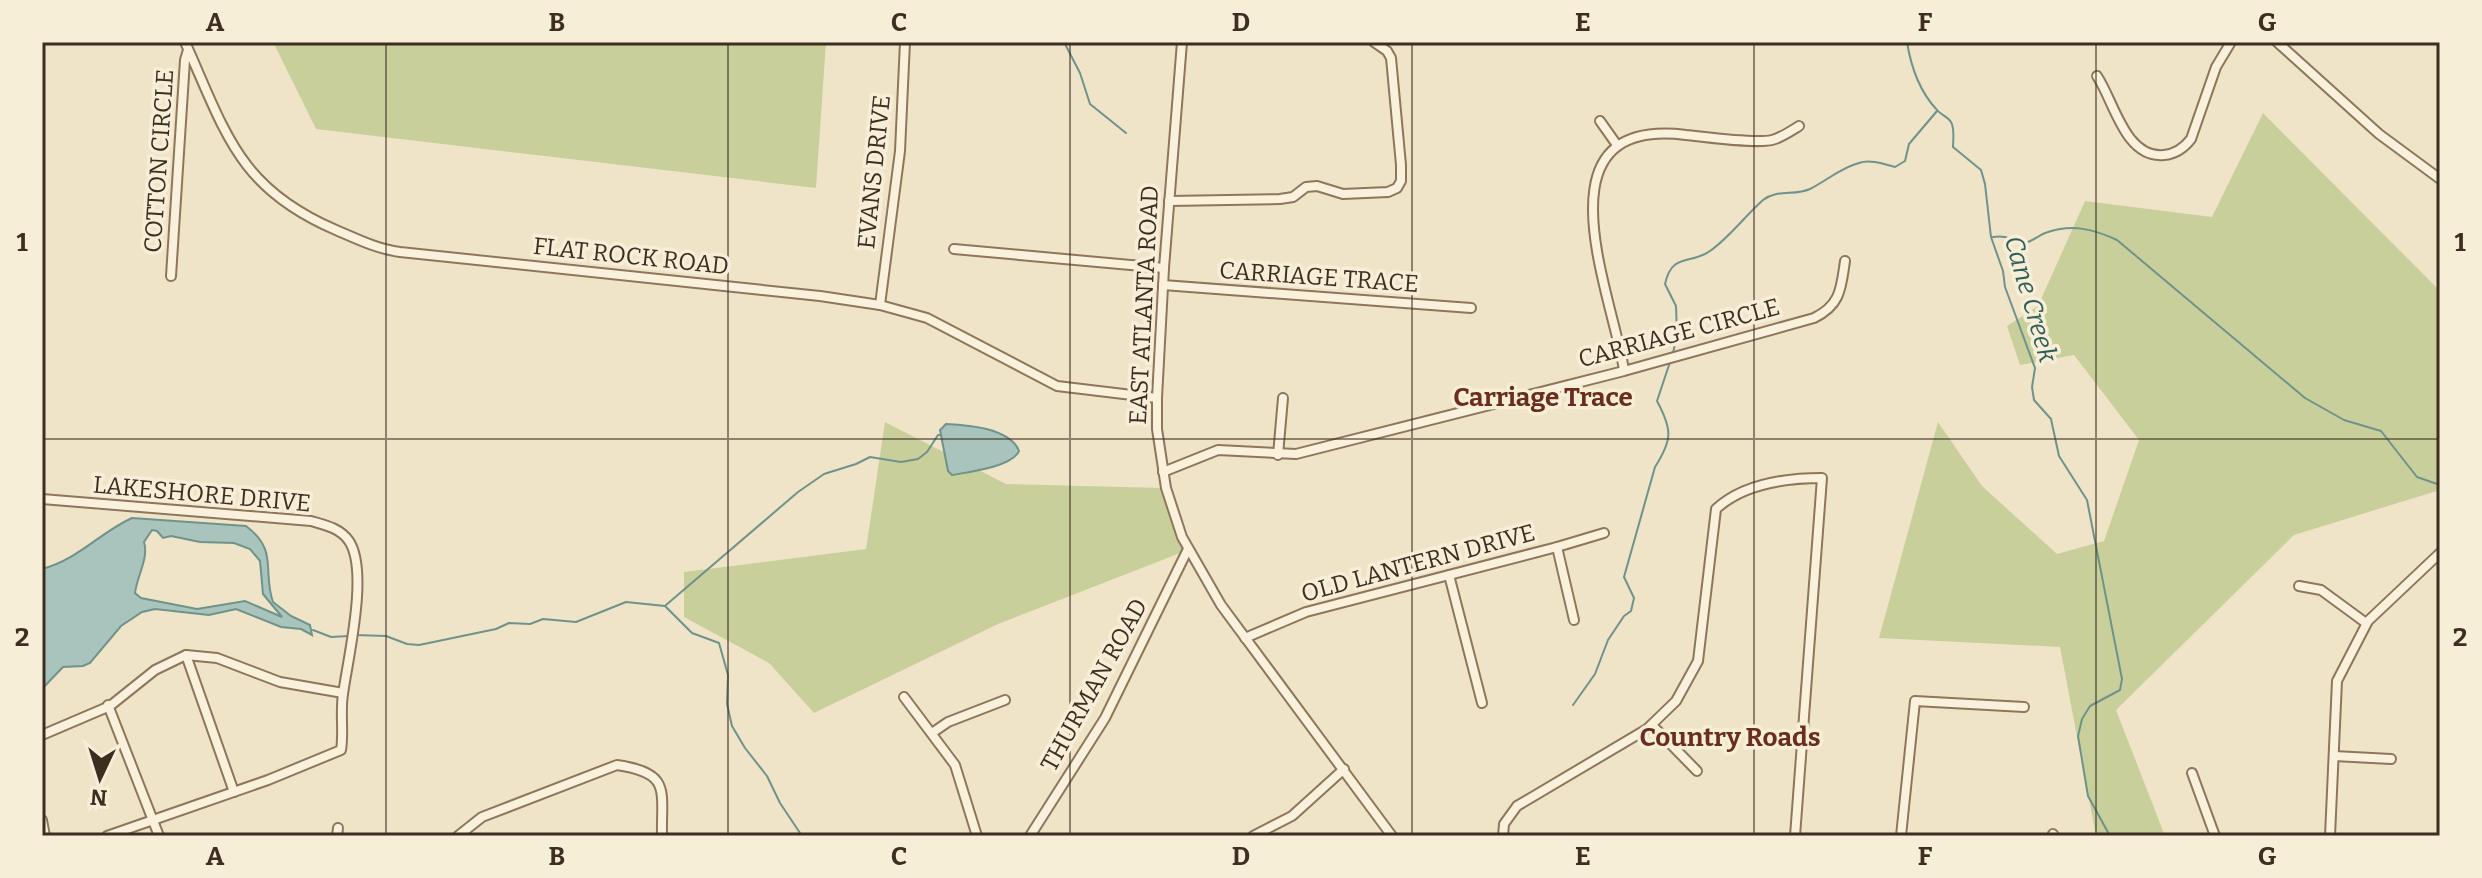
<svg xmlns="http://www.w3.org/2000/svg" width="2482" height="878" viewBox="0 0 2482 878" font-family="Bitter,serif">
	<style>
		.green { fill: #c9cf9b }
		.water { fill: #a9c4bc; stroke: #6f938a; stroke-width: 2; fill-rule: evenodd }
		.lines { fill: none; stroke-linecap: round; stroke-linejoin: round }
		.stream { stroke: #6f938a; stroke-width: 2 }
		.minor-casing { stroke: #8d765c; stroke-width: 12 }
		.minor { stroke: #faf1dc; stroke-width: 8 }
		.grid { fill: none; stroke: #3d2e20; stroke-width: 2; stroke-opacity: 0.55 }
		.labels { text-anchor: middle; stroke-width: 7; stroke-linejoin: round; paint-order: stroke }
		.street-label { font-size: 24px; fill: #3d2e20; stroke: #f7eed8 }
		.water-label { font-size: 26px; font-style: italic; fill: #2f5d5a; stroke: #f7eed8 }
		.neighbourhood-label { font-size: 26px; font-weight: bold; fill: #6b2e1e; stroke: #f7eed8 }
		.neatline { fill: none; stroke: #3d2e20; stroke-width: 3 }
		.grid-label { font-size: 26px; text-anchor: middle; font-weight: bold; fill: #3d2e20 }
	</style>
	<rect width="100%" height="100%" fill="#f0e4c8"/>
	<g class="green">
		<path d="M273,42h553l-10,146 -500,-59z"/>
		<path d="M2263,113l177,178v199l-146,45 -178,175 49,126h-69l-36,-189 -181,-9 59,-216 44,64 75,68 47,-13 35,-101 -65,-85 -54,10 -13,-39 31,-20 47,-105 127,16z"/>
		<path d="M885,422l121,62 157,4 25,62 -190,74 -184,89 -45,-50 -85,-46v-45l182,-23z"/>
	</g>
	<g class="water">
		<path d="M946,424c22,1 64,4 73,27 -7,16 -50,21 -67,24l-4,-4 -8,-41z"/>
		<path d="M132,518l114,8c33,25 16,44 27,76l18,14 19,9 2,10 -11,-6 -20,-2 -45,-18 -27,6 -54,-6 -13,3 -21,14 -31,37 -7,3 -20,1 -21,22v-120c37,-10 57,-36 90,-51zM152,530l5,1 6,7 8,-2 29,6 34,1 16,6 10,12 3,33 19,23 -37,-16 -48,8 -56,-11 -6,-5c2,-17 14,-35 9,-51z"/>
	</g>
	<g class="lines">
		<g class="stream">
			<path d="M1064,42l16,31 10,31 36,29"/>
			<path d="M1907,42c4,25 12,49 30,68 4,5 11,7 14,12 4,7 2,18 2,25l28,23 4,14 6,53 12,34 2,16 30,81 -3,19 2,13 17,19 8,37 28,44 35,179 -2,11 -30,16 -8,13 -4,17 10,60 22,40"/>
			<path d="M1993,237c17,-3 21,7 31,6 8,-1 16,-9 24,-11 25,-8 45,-3 69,8l188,158 39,22 37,11 36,46 23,8"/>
			<path d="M1673,353l4,-18 -1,-29 -11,-22c7,-32 26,-19 45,-33 20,-14 35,-35 53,-51 14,-11 32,-4 47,-11 16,-8 32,-22 49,-26 11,-4 25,1 36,4l10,-6 4,-17 28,-33"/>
			<path d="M666,605l132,-113 26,-18 32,-10 14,-7 31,5 17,-3 9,-7 11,-17h3"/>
			<path d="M313,630l18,7 18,-1"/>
			<path d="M355,635l31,1 21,8 12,1 77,-16 13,-6 21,1 13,-5 33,3 50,-20 39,4 27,27 27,10 9,32 -1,29 5,22 13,22 22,28 13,27 22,33"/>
			<path d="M1573,705l22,-31 13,-34 16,-24 7,-5 3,-13 -10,-21 31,-110c18,-28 17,-38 2,-66l13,-39"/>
		</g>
		<defs>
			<g id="minor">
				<path d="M185,42c41,91 53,146 151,188 21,9 41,19 64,22l420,44 60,9 47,13 130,68 100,12"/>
				<path d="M1182,42l-18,226 -7,130v31l9,59 16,49 39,68 171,231"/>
				<path d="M2277,42l102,92 61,45"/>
				<path d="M2097,76c17,25 28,83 67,79 11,-1 20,-7 27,-16l25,-72 15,-25"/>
				<path d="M1600,121l17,24"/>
				<path d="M1169,201l111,-2 13,-2 13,-10 11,-1 26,8 45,-2 9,-4 4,-7v-16l-10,-107 -4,-7 -13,-9"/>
				<path d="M954,249l210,19"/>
				<path d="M171,276l14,-216 3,-10"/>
				<path d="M1163,285l308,23"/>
				<path d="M880,305l20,-154 5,-109"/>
				<path d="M1624,370c-12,-77 -91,-254 62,-235 20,2 68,9 86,5 9,-2 19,-9 27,-14"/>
				<path d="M1278,455l5,-57"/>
				<path d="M1163,472l55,-22 78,4 328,-83 190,-53c27,-13 27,-30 31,-57"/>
				<path d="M42,499l269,22c14,4 29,7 38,20 20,30 -1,117 -6,153 -3,19 1,38 -2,56l-73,30 -161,56"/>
				<path d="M1557,547l17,73"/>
				<path d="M1449,575l33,128"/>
				<path d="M2299,586l22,4 45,33"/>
				<path d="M1245,638l61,-26 251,-65 47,-14"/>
				<path d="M186,655l48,137"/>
				<path d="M904,697l51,68 22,71"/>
				<path d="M108,705l51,131"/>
				<path d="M1652,725l45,46"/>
				<path d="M932,733l16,-11 57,-22"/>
				<path d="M42,735l68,-29 45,-36 31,-15 31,3 63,24 63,11"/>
				<path d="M2334,756l57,3"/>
				<path d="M2192,773l23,63"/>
				<path d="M42,820l3,16"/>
				<path d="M337,836l1,-8"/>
				<path d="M458,836l24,-19 135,-52c55,8 44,26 45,71"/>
				<path d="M1030,836l75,-118 83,-169"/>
				<path d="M1253,836l39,-20 52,-47"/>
				<path d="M1503,836l1,-12 13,-18 130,-77 29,-28 22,-40 18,-152c27,-25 70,-31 106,-31l-27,358"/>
				<path d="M1901,836l14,-135 109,6"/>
				<path d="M2052,836l1,-2"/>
				<path d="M2330,836l7,-155 31,-60 72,-68"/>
			</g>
		</defs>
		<use href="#minor" class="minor-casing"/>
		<use href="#minor" class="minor"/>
	</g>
	<path class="grid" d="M386,42v794M728,42v794M1070,42v794M1412,42v794M1754,42v794M2096,42v794M42,439h2398"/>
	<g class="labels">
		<g class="street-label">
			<text transform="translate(159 161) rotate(-86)" y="8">COTTON CIRCLE</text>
			<text transform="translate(874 172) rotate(-84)" y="8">EVANS DRIVE</text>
			<text transform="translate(631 256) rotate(6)" y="8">FLAT ROCK ROAD</text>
			<text transform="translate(1319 277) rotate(4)" y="8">CARRIAGE TRACE</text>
			<text transform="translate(1144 305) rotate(-87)" y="8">EAST ATLANTA ROAD</text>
			<text transform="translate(1679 333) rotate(-15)" y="8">CARRIAGE CIRCLE</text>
			<text transform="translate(202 494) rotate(5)" y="8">LAKESHORE DRIVE</text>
			<text transform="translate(1418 563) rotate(-15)" y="8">OLD LANTERN DRIVE</text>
			<text transform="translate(1094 685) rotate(-61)" y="8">THURMAN ROAD</text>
		</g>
		<g class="water-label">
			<text transform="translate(2031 299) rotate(74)" y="9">Cane Creek</text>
		</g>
		<g class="neighbourhood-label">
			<text x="1543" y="406">Carriage Trace</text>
			<text x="1730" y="746">Country Roads</text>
		</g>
	</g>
	<rect width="2482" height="878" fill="none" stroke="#f7eed8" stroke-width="88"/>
	<g transform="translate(100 778) rotate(184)" stroke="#f7eed8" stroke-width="6" paint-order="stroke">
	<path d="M0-6L14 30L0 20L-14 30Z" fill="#3d2e20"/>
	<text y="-12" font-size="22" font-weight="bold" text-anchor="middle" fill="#3d2e20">N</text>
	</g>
	<rect x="44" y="44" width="2394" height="790" class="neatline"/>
	<g class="grid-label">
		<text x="215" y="31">A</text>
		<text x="557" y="31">B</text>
		<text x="899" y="31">C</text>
		<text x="1241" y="31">D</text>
		<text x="1583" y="31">E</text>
		<text x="1925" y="31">F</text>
		<text x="2267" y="31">G</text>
		<text x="22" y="251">1</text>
		<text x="2460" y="251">1</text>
		<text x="22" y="646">2</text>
		<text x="2460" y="646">2</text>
		<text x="215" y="865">A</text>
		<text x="557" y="865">B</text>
		<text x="899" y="865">C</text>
		<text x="1241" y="865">D</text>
		<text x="1583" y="865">E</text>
		<text x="1925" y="865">F</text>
		<text x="2267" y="865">G</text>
	</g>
</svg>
